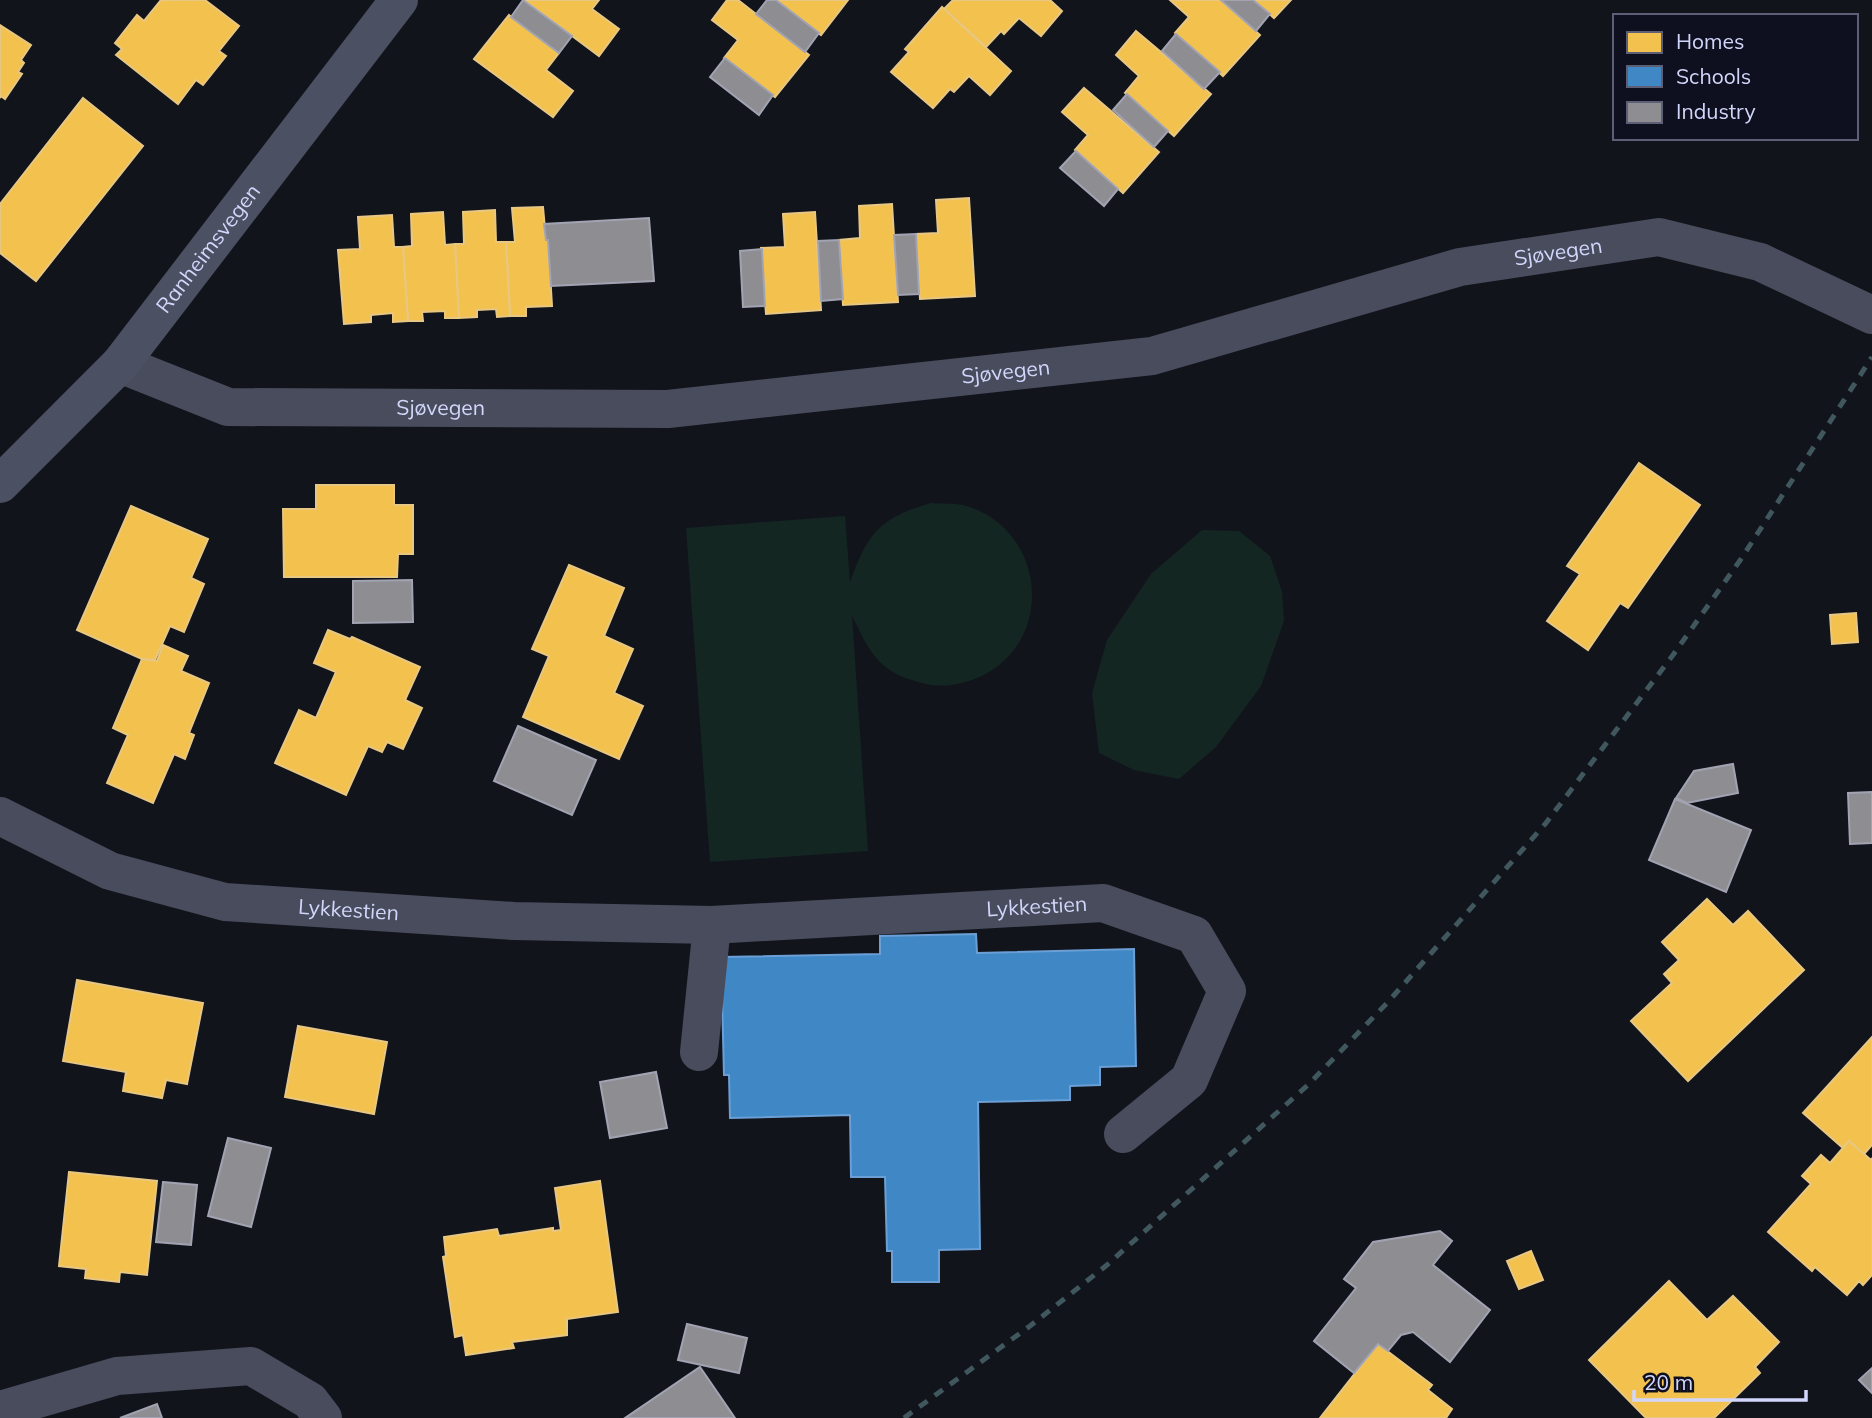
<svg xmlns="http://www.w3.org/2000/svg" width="1872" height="1418" viewBox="0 0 1872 1418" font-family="Mulish,sans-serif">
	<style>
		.green { fill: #132622 }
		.homes { fill: #f2c14e; stroke: #e8c782; stroke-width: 2 }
		.schools { fill: #3f88c5; stroke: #6b9fd5; stroke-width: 2 }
		.industry { fill: #8d8d92; stroke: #a2a3b2; stroke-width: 2 }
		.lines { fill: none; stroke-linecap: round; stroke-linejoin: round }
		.street { stroke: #484c5c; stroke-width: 38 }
		.secondary { stroke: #4b5062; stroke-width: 38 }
		.rail { stroke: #40575e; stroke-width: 5; stroke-dasharray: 10 9; stroke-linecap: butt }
		.labels { text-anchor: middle; stroke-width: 7; stroke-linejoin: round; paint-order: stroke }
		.street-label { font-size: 21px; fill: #d2d6fb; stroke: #0f101f }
	</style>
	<rect width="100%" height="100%" fill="#12141c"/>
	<g class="green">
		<path d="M931,503c10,1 22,0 32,2 81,21 95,133 19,171 -18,8 -37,12 -56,8 -17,-4 -35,-10 -47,-23 -15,-17 -17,-27 -27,-45l16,235 -158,11 -24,-334 159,-12 5,66c18,-49 29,-64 81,-79z"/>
		<path d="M1202,530l37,1 31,25 12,36 2,29 -23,65 -45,61 -37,32 -45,-9 -35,-17 -7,-60 15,-53 44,-66z"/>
	</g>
	<g class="homes">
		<path d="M161,0h44l34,26 -20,25 7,5 -23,29 -7,-5 -18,24 -62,-49 6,-6 -7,-6 22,-28 7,6z"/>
		<path d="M524,0h75l-7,9 27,20 -20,27z"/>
		<path d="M727,0h11l71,55 -34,42 -51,-39 14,-18 -26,-20z"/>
		<path d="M776,0h72l-27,35z"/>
		<path d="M953,0h97l12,11 -21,25 -22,-18 -15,16 -3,-3 -15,16 -42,-38z"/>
		<path d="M1170,0h51l39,35 -37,41 -48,-43 14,-16z"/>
		<path d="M1253,0h38l-17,18z"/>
		<path d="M942,7l69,64 -21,24 -21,-19 -15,16 -4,-3 -17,19 -42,-36 18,-20 -4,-3z"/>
		<path d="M509,15l50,38 -13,17 27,21 -20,26 -79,-58z"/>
		<path d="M0,25l31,20 -10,15 3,3 -6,9 4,2 -17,25 -4,-3 -1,2z"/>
		<path d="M1136,31l75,63 -37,42 -49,-43 14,-17 -23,-21z"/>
		<path d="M1084,88l75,64 -36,41 -48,-43 13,-15 -26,-23z"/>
		<path d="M83,98l60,48 -107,135 -36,-28v-49z"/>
		<path d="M969,198l6,98 -55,3 -4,-65 22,-1 -2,-33z"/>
		<path d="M892,204l6,98 -55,3 -4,-65 21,-2 -1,-32z"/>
		<path d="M543,207l3,33h2l4,66 -26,1v9h-16l-4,-74h9l-3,-34z"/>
		<path d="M495,210l1,32h10l4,74 -13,1 -1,-8 -19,1v7l-18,1 -4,-74h9l-1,-32z"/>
		<path d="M443,212l2,33 10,-1 4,74h-14v-7l-23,1 1,9h-15l-5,-74 9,-1 -1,-32z"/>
		<path d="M815,212l6,98 -55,4 -5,-66 24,-1 -2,-33z"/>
		<path d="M392,215l2,32h9l5,74 -15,1v-9l-22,2v7l-27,2 -6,-74 22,-1 -2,-32z"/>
		<path d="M1639,463l61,42 -72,103 -8,-5 -32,47 -41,-29 33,-47 -13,-8z"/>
		<path d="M316,485h78v20h19v49h-15l-1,23h-113l-1,-68h33z"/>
		<path d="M131,506l77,33 -17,39 13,6 -20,48 -14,-6 -15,34 -13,-1 -65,-29z"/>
		<path d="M569,565l55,23 -20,48 29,13 -19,44 29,13 -24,53 -96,-42 26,-61 -17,-7z"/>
		<path d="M1856,613l2,29 -26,2 -2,-29z"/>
		<path d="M328,630l22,9 2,-2 68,30 -15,33 17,8 -19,41 -16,-7 -5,10 -14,-6 -22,49 -71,-32 24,-53 17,8 20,-46 -22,-9z"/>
		<path d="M163,645l25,11 -7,15 28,12 -20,50 5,2 -9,24 -11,-5 -21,49 -46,-20 21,-48 -15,-7 29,-69 15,2z"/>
		<path d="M1707,899l26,26 15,-14 56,59 -116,111 -57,-60 41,-38 -8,-9 15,-14 -17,-18z"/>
		<path d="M77,980l126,23 -16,81 -21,-4 -4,18 -39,-7 3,-19 -63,-11z"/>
		<path d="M298,1026l89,16 -13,72 -89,-17z"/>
		<path d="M1872,1037v108l-8,9 -15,-13 -6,7 -40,-35z"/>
		<path d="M1849,1141l22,19 1,-2v117l-9,10 -4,-4 -12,14 -32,-28 -3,4 -44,-39 43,-48 -9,-8 19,-21 9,8z"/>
		<path d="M69,1172l88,9 -10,94 -27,-3 -1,10 -34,-4 1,-9 -27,-3z"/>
		<path d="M600,1181l18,131 -51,7v16l-55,7 2,6 -48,7 -3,-20 -8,2 -12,-80 3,-1 -2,-19 53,-8 2,7 54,-8v3l8,-1 -6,-42z"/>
		<path d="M1531,1251l12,29 -24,9 -12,-28z"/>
		<path d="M1669,1281l38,39 26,-24 46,46 -24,25 5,6 -46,45h-68l-57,-58z"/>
		<path d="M1378,1344l54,41 -4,5 24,19 -6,9h-126z"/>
	</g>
	<path class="schools" d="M976,934l1,19 157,-4 2,117 -36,1v18l-30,1v14l-92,2 2,147 -41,1v32h-47v-31h-5l-2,-74h-34l-1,-62 -120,3 -1,-43h-5l-3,-118 159,-3v-18z"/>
	<g class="industry">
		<path d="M523,0l49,36 -13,17 -48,-36z"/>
		<path d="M767,0h9l43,33 -14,19 -49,-38z"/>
		<path d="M1221,0h32l17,14 -14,17z"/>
		<path d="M1176,34l44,38 -16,17 -42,-38z"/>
		<path d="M725,58l48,37 -14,20 -49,-38z"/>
		<path d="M1127,94l41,37 -14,16 -41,-37z"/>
		<path d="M1076,151l42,38 -14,17 -44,-38z"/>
		<path d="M649,218l5,63 -103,5 -3,-46h-2l-2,-16z"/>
		<path d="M916,234l3,60 -21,1 -4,-60z"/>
		<path d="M839,240l4,59 -22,2 -3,-60z"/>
		<path d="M762,249l3,57 -22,1 -3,-56z"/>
		<path d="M412,580l1,42 -60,1v-42z"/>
		<path d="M518,726l78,34 -24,55 -78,-34z"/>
		<path d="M1733,764l5,29 -51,10 -11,-5 18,-27z"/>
		<path d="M1872,792v51l-22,1 -2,-51z"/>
		<path d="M1675,799l76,31 -25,62 -77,-32z"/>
		<path d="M656,1072l11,56 -57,10 -10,-56z"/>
		<path d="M228,1138l43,10 -20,79 -43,-11z"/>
		<path d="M163,1182l34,3 -6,60 -35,-3z"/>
		<path d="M1440,1231l12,10 -19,24 57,45 -40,52 -37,-30 -12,3 -13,16 -10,-7 -24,29 -40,-32 42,-53 -12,-9 29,-37z"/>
		<path d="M687,1324l60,14 -8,35 -61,-13z"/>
		<path d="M700,1367l35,51h-110z"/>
		<path d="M1872,1368v25l-13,-13z"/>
		<path d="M157,1404l5,14h-42z"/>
	</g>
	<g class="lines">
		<g class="street">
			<path id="s1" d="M120,364l108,43 440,2 484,-53 308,-89 199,-30 101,25 112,53"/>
			<path id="s2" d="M0,816l110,55 115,31 289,19 198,4 391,-22 91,32 33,56 -38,89 -66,54"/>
			<path d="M699,1052l13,-127"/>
			<path d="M0,1410l117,-34 134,-10 59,35 13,17"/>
		</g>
		<path class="secondary" id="s3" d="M0,484l120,-120 279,-364"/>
		<path class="rail" d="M904,1418l126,-92 77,-61 202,-181 79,-82 158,-179 127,-168 68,-96 131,-202"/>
	</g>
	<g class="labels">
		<g class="street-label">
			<text dy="7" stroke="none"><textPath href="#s3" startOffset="315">Ranheimsvegen</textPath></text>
			<text dy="7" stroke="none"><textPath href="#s1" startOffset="1463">Sjøvegen</textPath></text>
			<text dy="7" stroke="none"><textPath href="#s1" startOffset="896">Sjøvegen</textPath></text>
			<text dy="7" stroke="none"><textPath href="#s1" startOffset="329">Sjøvegen</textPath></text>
			<text dy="7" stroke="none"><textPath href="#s2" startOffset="1055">Lykkestien</textPath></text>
			<text dy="7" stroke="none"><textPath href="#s2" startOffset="366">Lykkestien</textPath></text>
		</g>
	</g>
	<rect x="1613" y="14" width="245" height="126" fill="#0f101f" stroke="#5d5f77" stroke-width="2"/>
	<rect x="1627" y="32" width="35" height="21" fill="#f2c14e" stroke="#5d5f77" stroke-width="2"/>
	<text x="1676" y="49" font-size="21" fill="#d2d6fb">Homes</text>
	<rect x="1627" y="66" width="35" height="21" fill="#3f88c5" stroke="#5d5f77" stroke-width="2"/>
	<text x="1676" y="84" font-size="21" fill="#d2d6fb">Schools</text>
	<rect x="1627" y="102" width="35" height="21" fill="#8d8d92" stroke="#5d5f77" stroke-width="2"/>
	<text x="1676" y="119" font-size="21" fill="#d2d6fb">Industry</text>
	<path d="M1634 1390v10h172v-10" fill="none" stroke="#d2d6fb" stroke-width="3.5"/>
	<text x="1644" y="1390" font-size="21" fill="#d2d6fb" stroke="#0f101f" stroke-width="5" paint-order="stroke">20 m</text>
</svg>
